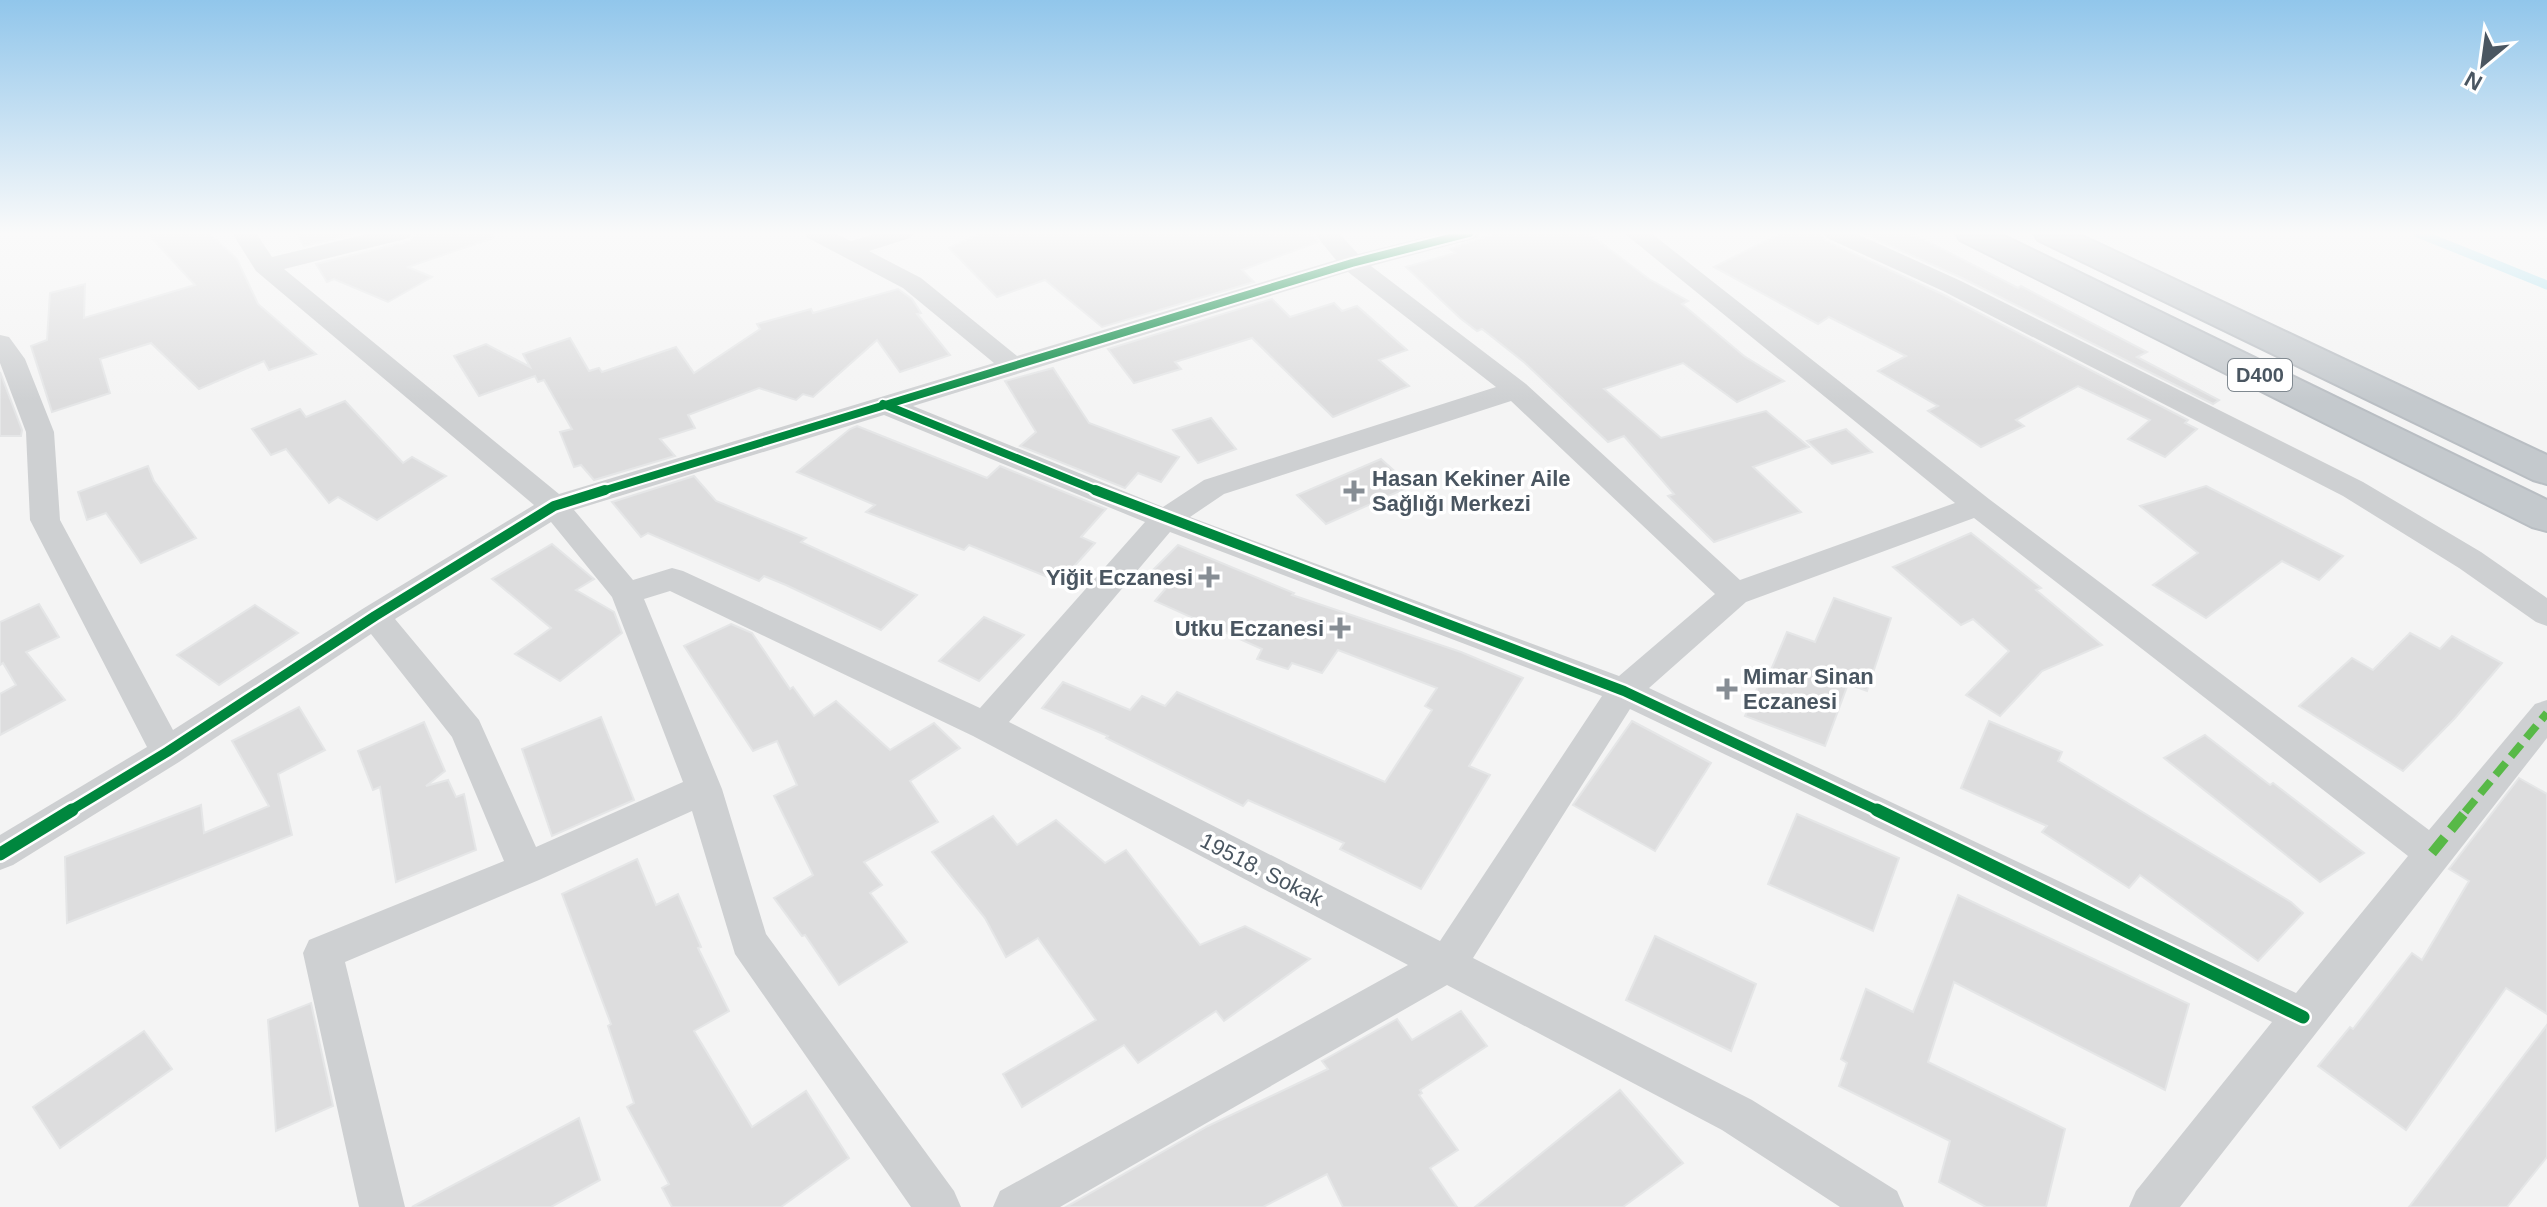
<svg xmlns="http://www.w3.org/2000/svg" width="2547" height="1207" viewBox="0 0 2547 1207" font-family="Helvetica,sans-serif">
	<style>
		.lines { fill: none; stroke-linecap: round; stroke-linejoin: round }
		.stream { stroke: #aee2f0; stroke-width: 9 }
		.building { fill: #ddddde; stroke: #e5e6e7; stroke-width: 2 }
		.trunk-casing { stroke: #b9bec3; stroke-width: 4 }
		.minor { fill: #ced0d2; fill-rule: evenodd }
		.trunk { fill: #c4c9cd; fill-rule: evenodd }
		.quiet-far1 { stroke: #58b947; stroke-width: 8; stroke-dasharray: 16 8; stroke-linecap: butt }
		.quiet { stroke: #58b947; stroke-width: 10; stroke-dasharray: 20 10; stroke-linecap: butt }
		.cycleway-far2-casing { stroke: #fff; stroke-width: 12 }
		.cycleway-far1-casing { stroke: #fff; stroke-width: 15 }
		.cycleway-casing { stroke: #fff; stroke-width: 18 }
		.cycleway-far2 { stroke: #00873e; stroke-width: 8 }
		.cycleway-far1 { stroke: #00873e; stroke-width: 10 }
		.cycleway { stroke: #00873e; stroke-width: 13 }
		.poi-dot { fill: #868d94; stroke: #fff; stroke-width: 3 }
		.labels { text-anchor: middle; stroke-width: 7; stroke-linejoin: round; paint-order: stroke }
		.shield { fill: #fff; stroke: #808990; stroke-width: 2 }
		.shield-label { font-size: 20px; font-weight: bold; fill: #4a5661 }
		.poi-label { font-size: 22px; font-weight: bold; fill: #4a5661; stroke: #fff; text-anchor: start }
		.street-label { font-size: 22px; fill: #4a5661; stroke: #fff }
	</style>
	<rect width="100%" height="100%" fill="#f4f4f4"/>
	<g class="lines">
		<path class="stream" d="M2418,233l129,52"/>
	</g>
	<g class="building">
		<path d="M147,233h62l28,26 21,45 58,50 -47,16 -5,-9 -65,28 -48,-46 -51,16 10,34 -58,19 -21,-66 16,-6 3,-47 35,-9 -1,34 111,-33z"/>
		<path d="M296,233h62l-54,13z"/>
		<path d="M416,233h77v5l-85,29 24,10 -44,25 -54,-23 -7,3 -11,-18 94,-23z"/>
		<path d="M980,233h331l7,9 -76,28 12,12 -152,45 -57,-47 -48,17 -48,-49z"/>
		<path d="M1495,233h93l61,46 39,22 -6,3 62,52 40,25 -47,21 -54,-39 -79,26 57,49 105,-27 43,36 -56,20 48,45 -87,30 -46,-46 6,-2 -50,-58 -16,6 -83,-79 -43,-34 -5,2 -17,-13 -54,-51 49,-14 -5,-4z"/>
		<path d="M1781,233h39l6,8 116,53 246,126 -3,3 12,6 -32,28 -37,-18 22,-19 -72,-34 -62,34 8,6 -43,21 -53,-36 10,-5 -60,-35 28,-15 -77,-39 -11,7 -104,-57z"/>
		<path d="M1862,233h49l107,55 3,-2 126,66 -10,5 82,43 -6,4 -251,-126z"/>
		<path d="M898,289l14,10 9,14 -4,1 33,41 -50,17 -23,-32 -64,57 -10,-3 -7,6 -37,-12 -71,27 7,13 -35,11 15,17 -81,24 -13,-15 -7,2 -14,-35 12,-3 -28,-49 -6,2 -3,-6 -56,20 -25,-40 32,-12 44,23 -7,-13 47,-16 19,33 10,-3 3,4 74,-25 18,26 66,-44 -3,-5 54,-15 2,4z"/>
		<path d="M1272,299l18,18 44,-14 8,8 15,-5 50,44 -28,10 30,26 -76,31 -81,-79 -77,24 6,7 -47,14 -26,-34z"/>
		<path d="M1053,368l36,55 90,34 -18,25 -23,-9 -13,15 -105,-42 16,-14 -31,-51z"/>
		<path d="M0,372l22,58 -1,6h-21z"/>
		<path d="M345,401l58,62 9,-6 34,19 -69,44 -39,-23 -9,6 -43,-54 -15,6 -19,-26 48,-20 6,8z"/>
		<path d="M1211,418l25,31 -38,14 -25,-33z"/>
		<path d="M857,426l130,52 13,-12 106,43 -25,28 14,6 -35,39 -91,-37 -5,5 -98,-38 9,-7 -78,-33 53,-43z"/>
		<path d="M1846,429l26,23 -40,12 -25,-23z"/>
		<path d="M1381,459l30,27 -85,38 -29,-29z"/>
		<path d="M148,466l6,15 42,57 -55,25 -35,-50 -19,7 -9,-28z"/>
		<path d="M694,476l22,25 90,37 -5,4 116,53 -36,35 -95,-45 -22,-9 -5,5 -111,-48 -7,4 -29,-35z"/>
		<path d="M2206,486l137,70 -24,24 -37,-19 -76,57 -53,-33 45,-32 -58,-47z"/>
		<path d="M1971,533l70,55 -5,2 66,55 -60,26 -42,45 -34,-21 43,-44 -36,-32 -12,6 -68,-58z"/>
		<path d="M552,544l42,35 -18,11 38,22 8,21 -62,48 -45,-27 36,-26 -59,-49z"/>
		<path d="M1178,545l116,48 -2,2 169,57 62,26 -54,88 21,9 -69,114 -81,-40 4,-6 -96,-43 -5,6 -137,-68 2,-2 -66,-28 21,-26 67,28 12,-14 23,10 12,-14 208,90 47,-72 -7,-4 12,-18 -99,-38 -16,23 -30,-10 -4,6 -31,-10 5,-10 -107,-48 12,-14 -21,-10z"/>
		<path d="M1834,598l57,20 -24,73 -19,-7 -23,62 -80,-30 21,-48 5,2 16,-38 28,10z"/>
		<path d="M39,604l20,33 -33,15 39,48 -65,35v-41l16,-9 -13,-22 -3,2v-43z"/>
		<path d="M255,605l43,28 -79,52 -42,-30z"/>
		<path d="M984,617l40,18 -45,46 -40,-20z"/>
		<path d="M731,624l21,9 38,56 3,-2 21,29 22,-15 54,49 44,-27 26,25 -50,33 28,41 -74,40 18,23 -12,8 37,49 -68,43 -34,-50 -3,1 -28,-38 39,-23 -39,-79 23,-11 -20,-44 -24,10 -69,-105z"/>
		<path d="M2410,633l30,16 12,-13 50,27 -47,55 -52,53 -104,-65 53,-48 21,12z"/>
		<path d="M299,707l26,43 -47,24 14,61 -225,88 -2,-66 136,-52 3,28 65,-27 -37,-65z"/>
		<path d="M601,717l33,83 -82,36 -30,-87z"/>
		<path d="M1632,721l79,42 -56,88 -82,-46z"/>
		<path d="M1989,721l73,31 -4,9 233,141 12,11 -45,48 -118,-86 -11,13 -87,-56 5,-6 -86,-38z"/>
		<path d="M424,722l21,49 -19,15 22,-6 8,17 8,-3 12,56 -80,32 -16,-95 -7,3 -15,-39z"/>
		<path d="M2205,735l65,50 3,-2 91,70 -44,29 -156,-124z"/>
		<path d="M2519,778l28,16v220l-41,-26 -100,142 -88,-64 32,-39 3,2 59,-76 10,7 47,-79 -20,-12z"/>
		<path d="M1797,814l102,44 -26,73 -105,-47z"/>
		<path d="M993,816l24,29 39,-25 49,43 21,-13 74,95 45,-19 65,33 -86,62 -8,-10 -78,52 -14,-18 -102,62 -19,-33 93,-54 -58,-82 -32,19 -21,-39 -53,-66z"/>
		<path d="M637,859l19,46 22,-11 23,53 -3,1 31,63 -35,20 58,96 54,-36 43,67 -68,49h-109l-10,-19 7,-4 -42,-77 7,-4 -26,-77 3,-2 -49,-130z"/>
		<path d="M1958,895l231,109 -24,86 -211,-108 -26,80 137,67 -19,78h-60l-47,-25 11,-41 -111,-55 8,-23 -6,-4 25,-70 47,23z"/>
		<path d="M1655,936l101,48 -25,67 -105,-51z"/>
		<path d="M311,1003l22,103 -57,25 -8,-111z"/>
		<path d="M1461,1011l26,35 -67,44 2,3 -3,2 39,55 -28,18 27,39h-114l-16,-33 -64,33h-197l142,-81 120,-57 -6,-8 75,-42 15,21z"/>
		<path d="M2547,1025v132l-40,50h-98z"/>
		<path d="M144,1031l28,38 -112,79 -27,-41z"/>
		<path d="M1620,1090l63,73 -60,44h-148z"/>
		<path d="M579,1118l21,62 -49,27h-139z"/>
	</g>
	<g class="lines">
		<defs>
			<g id="trunk">
				<path d="M1956,233h42l549,267v31l-15,-4 -572,-287z"/>
				<path d="M2034,233h42l471,222v29l-14,-4 -495,-240z"/>
			</g>
		</defs>
		<use href="#trunk" class="trunk-casing"/>
		<g class="minor">
			<path d="M232,233h24l16,24 99,-24h42l-4,5 -125,31 275,225 435,-131 -91,-75 -95,-50 -4,-5h30l17,8 27,-8h36l-4,5 -41,13 52,27 96,78 319,-96 -22,-27h25l19,21 83,-21h40l-4,5 -106,28 155,118 214,196 215,-77 -331,-270h27l338,266 440,331 106,-126 12,-4v38l-367,469h-51l7,-16 136,-169 -324,-161 -318,-152 -157,249 279,142 145,91 7,16h-64l-118,-77 -275,-145 -387,222h-67l7,-16 408,-226 -435,-229 -303,-145 -26,8 78,190 44,145 188,257 7,16h-50l-176,-253 -43,-143 -153,69 -194,82 60,245h-46l-56,-254 6,-13 195,-79 -52,-124 -81,-103 -192,128 -166,103 -13,5v-35l147,-88 -117,-227 -4,-88 -26,-69v-28l9,2 16,22 29,73 6,88 113,210 191,-122 170,-103 -278,-234zM1348,272l148,115 -292,93 -41,27 -250,-101zM1511,401l204,193 -96,82 -429,-159 34,-23zM884,415l261,107 -165,186 -297,-137 -11,-3 -39,12 -59,-70zM1974,518l434,338 -112,137 -647,-305 97,-86zM551,522l61,75 71,185 -147,65 -57,-127 -84,-101zM1170,532l432,164 -162,245 -431,-219z"/>
			<path d="M1823,233h32l106,48 402,201 118,70 66,46v28l-11,-4 -77,-54 -116,-72 -400,-205 -116,-53z"/>
		</g>
		<use href="#trunk" class="trunk"/>
		<path class="quiet-far1" d="M2465,812l82,-99"/>
		<path class="quiet" d="M2432,853l35,-43"/>
		<defs>
			<g id="cycleway-far2">
				<path d="M883,404l217,88"/>
				<path d="M599,492l753,-229 117,-30"/>
			</g>
			<g id="cycleway-far1">
				<path d="M1095,490l529,201 257,121"/>
				<path d="M68,812l99,-60 208,-136 179,-110 51,-16"/>
			</g>
			<g id="cycleway">
				<path d="M1877,810l426,207"/>
				<path d="M0,854l72,-44"/>
			</g>
		</defs>
		<use href="#cycleway-far2" class="cycleway-far2-casing"/>
		<use href="#cycleway-far1" class="cycleway-far1-casing"/>
		<use href="#cycleway" class="cycleway-casing"/>
		<use href="#cycleway-far2" class="cycleway-far2"/>
		<use href="#cycleway-far1" class="cycleway-far1"/>
		<use href="#cycleway" class="cycleway"/>
	</g>
	<linearGradient id="sky" x2="0" y2="1"><stop stop-color="#91c6eb"/><stop offset="0.58" stop-color="#fafafa"/><stop offset="1" stop-color="#fafafa" stop-opacity="0"/></linearGradient>
	<rect width="2547" height="402" fill="url(#sky)"/>
	<g class="poi-dot">
		<path d="M1350 479h8v8h8v8h-8v8h-8v-8h-8v-8h8z"/>
		<path d="M1205 565h8v8h8v8h-8v8h-8v-8h-8v-8h8z"/>
		<path d="M1336 616h8v8h8v8h-8v8h-8v-8h-8v-8h8z"/>
		<path d="M1723 677h8v8h8v8h-8v8h-8v-8h-8v-8h8z"/>
	</g>
	<g class="labels">
		<rect class="shield" x="2228" y="359" width="64" height="32" rx="6"/>
		<g class="shield-label">
			<text x="2260" y="382">D400</text>
		</g>
		<g class="poi-label">
			<text x="1372" y="486">Hasan Kekiner Aile<tspan x="1372" dy="25">Sağlığı Merkezi</tspan></text>
			<text x="1193" y="585" text-anchor="end">Yiğit Eczanesi</text>
			<text x="1324" y="636" text-anchor="end">Utku Eczanesi</text>
			<text x="1743" y="684">Mimar Sinan<tspan x="1743" dy="25">Eczanesi</tspan></text>
		</g>
		<g class="street-label">
			<text transform="translate(1262 869) rotate(27)" y="8">19518. Sokak</text>
		</g>
	</g>
	<g transform="translate(2483 64) rotate(209)" stroke="#ffffff" stroke-width="6" paint-order="stroke">
	<path d="M0-6L14 30L0 20L-14 30Z" fill="#4a5661"/>
	<text y="-12" font-size="22" font-weight="bold" text-anchor="middle" fill="#4a5661">N</text>
	</g>
</svg>
